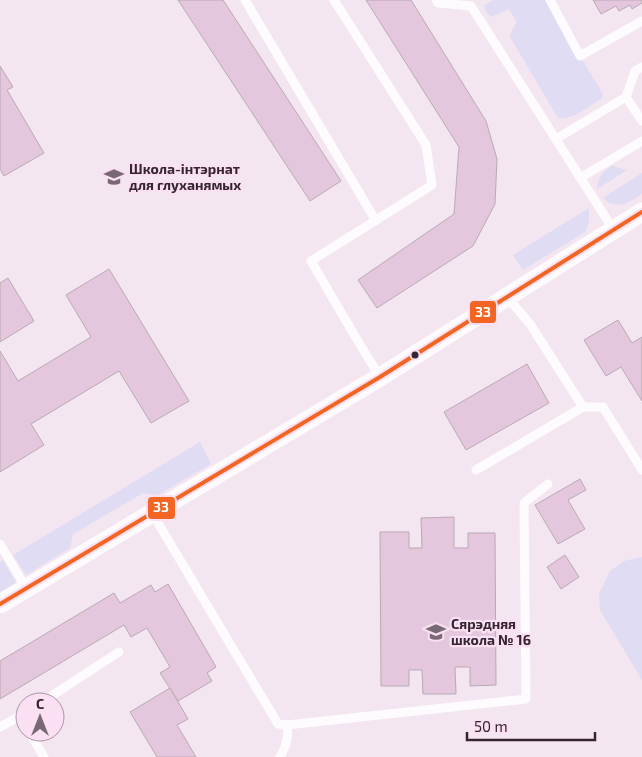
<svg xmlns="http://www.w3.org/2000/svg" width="642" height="757" viewBox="0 0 642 757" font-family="'Exo 2',sans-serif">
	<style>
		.green { fill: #dfdcf3 }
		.building { fill: #e4c7dc; stroke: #b8aab4 }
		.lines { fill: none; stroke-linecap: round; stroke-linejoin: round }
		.lane { stroke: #fdfbfd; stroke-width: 9 }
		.street { stroke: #fdfbfd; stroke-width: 19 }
		.bus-1-casing { stroke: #fae0f2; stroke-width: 8 }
		.bus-1 { stroke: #f26522; stroke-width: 4 }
		.bus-dot { fill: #352531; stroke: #fae0f2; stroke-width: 2 }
		.labels { text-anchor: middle; stroke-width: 4.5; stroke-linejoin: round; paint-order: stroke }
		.poi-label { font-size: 14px; font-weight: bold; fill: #352531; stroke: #fae0f2; text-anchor: start }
		.line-badge { stroke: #fae0f2; stroke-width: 2 }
		.badge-label { font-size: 14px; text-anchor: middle; font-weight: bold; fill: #fff }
	</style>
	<rect width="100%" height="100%" fill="#f4e6f0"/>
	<g class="green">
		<path d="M493,0h53l57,94 -1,4c-12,7 -29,23 -44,20l-48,-81 2,-7 5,-8 -8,-13 -19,8 -5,-7 -1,-5z"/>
		<path d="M612,166l15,4 -30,19c1,-12 5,-17 15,-23z"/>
		<path d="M642,173v21c-15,9 -24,17 -39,4z"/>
		<path d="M589,208v15l-4,9 -62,38 -10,-15z"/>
		<path d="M200,442l11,22 -53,31 -15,-2 -70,41 -3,14 -44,27 -13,-20z"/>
		<path d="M642,557v123l-42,-70 -1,-16 11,-23 14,-10z"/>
		<path d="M3,560l13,22 -16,10v-30z"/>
	</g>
	<g class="building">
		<path d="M178,0h45l118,181 -31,20z"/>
		<path d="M366,0h45l75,121 11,38 -2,45 -22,42 -96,62 -19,-28 96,-66 5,-67z"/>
		<path d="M593,0h49v3l-10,6 -2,-4 -11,6 -3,-5 -15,8z"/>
		<path d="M0,66l13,21 -6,3 37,63 -40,23 -4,-7z"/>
		<path d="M109,269l80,132 -38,22 -32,-52 -88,53 13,21 -44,27v-121l18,30 73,-44 -25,-42z"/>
		<path d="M8,278l26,43 -34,21v-59z"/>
		<path d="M618,320l14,23 10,-6v64l-21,-34 -15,9 -22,-36z"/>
		<path d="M527,364l22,39 -83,47 -22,-38z"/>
		<path d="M580,479l6,11 -18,10 17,29 -27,15 -23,-39z"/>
		<path d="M454,517v31h14v-15h27l1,152 -26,1v-19h-15l1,27h-33l-1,-24h-13v16h-28l-1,-154h29v16h13l-1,-30z"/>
		<path d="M565,555l14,22 -18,12 -14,-22z"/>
		<path d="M168,584l48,83 -9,6 5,8 -34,20 -18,-28 10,-6 -23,-39 -16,9 -7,-12 -124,74v-38l114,-68 6,10 31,-18 4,7z"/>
		<path d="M170,688l18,31 -11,6 19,32h-39l-27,-45z"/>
	</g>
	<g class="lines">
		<g class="lane">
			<path d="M245,0l131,221"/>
			<path d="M334,0l92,145 6,40 -121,76 48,82 21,34"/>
			<path d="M436,0l2,3 33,3 142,223"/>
			<path d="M550,0l30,56 62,-35"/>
			<path d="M626,97l16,24"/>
			<path d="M556,139l70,-42 9,-26 7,-4"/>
			<path d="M580,178l62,-37"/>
			<path d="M583,407h20l39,63"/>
			<path d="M476,470l107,-63 -53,-83 -23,-27"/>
			<path d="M152,513l126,211 9,1c2,13 -1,21 -7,32"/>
			<path d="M0,544l26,44"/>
			<path d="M42,702l77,-50"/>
			<path d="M19,717l6,9"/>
			<path d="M287,725l239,-26 -2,-196 24,-19"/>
			<path d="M0,727l25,-14"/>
			<path d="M29,732l15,25"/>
		</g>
		<path class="street" d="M0,604l380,-227 262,-165"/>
		<defs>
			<path id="bus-1" d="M0,604l380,-227 262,-165"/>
		</defs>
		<use href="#bus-1" class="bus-1-casing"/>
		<use href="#bus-1" class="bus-1"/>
	</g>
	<defs>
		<symbol id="school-bare" viewBox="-9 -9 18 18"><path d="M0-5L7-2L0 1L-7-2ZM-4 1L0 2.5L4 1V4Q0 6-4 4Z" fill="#786974" stroke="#fae0f2" stroke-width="2.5" paint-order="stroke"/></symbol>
	</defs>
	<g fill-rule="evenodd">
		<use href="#school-bare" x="100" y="163" width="28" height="28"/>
		<use href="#school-bare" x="422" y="618" width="28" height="28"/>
	</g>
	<circle class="bus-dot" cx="415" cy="355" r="4.5"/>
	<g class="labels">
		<g class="poi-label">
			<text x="129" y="174">Школа-інтэрнат<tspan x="129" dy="16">для глуханямых</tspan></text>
			<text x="451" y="629">Сярэдняя<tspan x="451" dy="16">школа № 16</tspan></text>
		</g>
	</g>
	<g class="line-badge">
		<rect x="469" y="300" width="28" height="24" rx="5" fill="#f26522"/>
		<rect x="147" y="496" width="29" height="24" rx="5" fill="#f26522"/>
	</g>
	<g class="badge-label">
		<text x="483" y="317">33</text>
		<text x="161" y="512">33</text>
	</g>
	<g transform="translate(40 717)"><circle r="24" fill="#fae0f2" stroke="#ab95a5"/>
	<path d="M0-4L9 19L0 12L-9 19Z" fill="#786974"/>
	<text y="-8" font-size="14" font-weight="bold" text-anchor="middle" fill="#352531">С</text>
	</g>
	<path d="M467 732v8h128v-8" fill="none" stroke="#352531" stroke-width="2.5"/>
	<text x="474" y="732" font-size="15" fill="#352531" stroke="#fae0f2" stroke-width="4" paint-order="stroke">50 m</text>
</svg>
